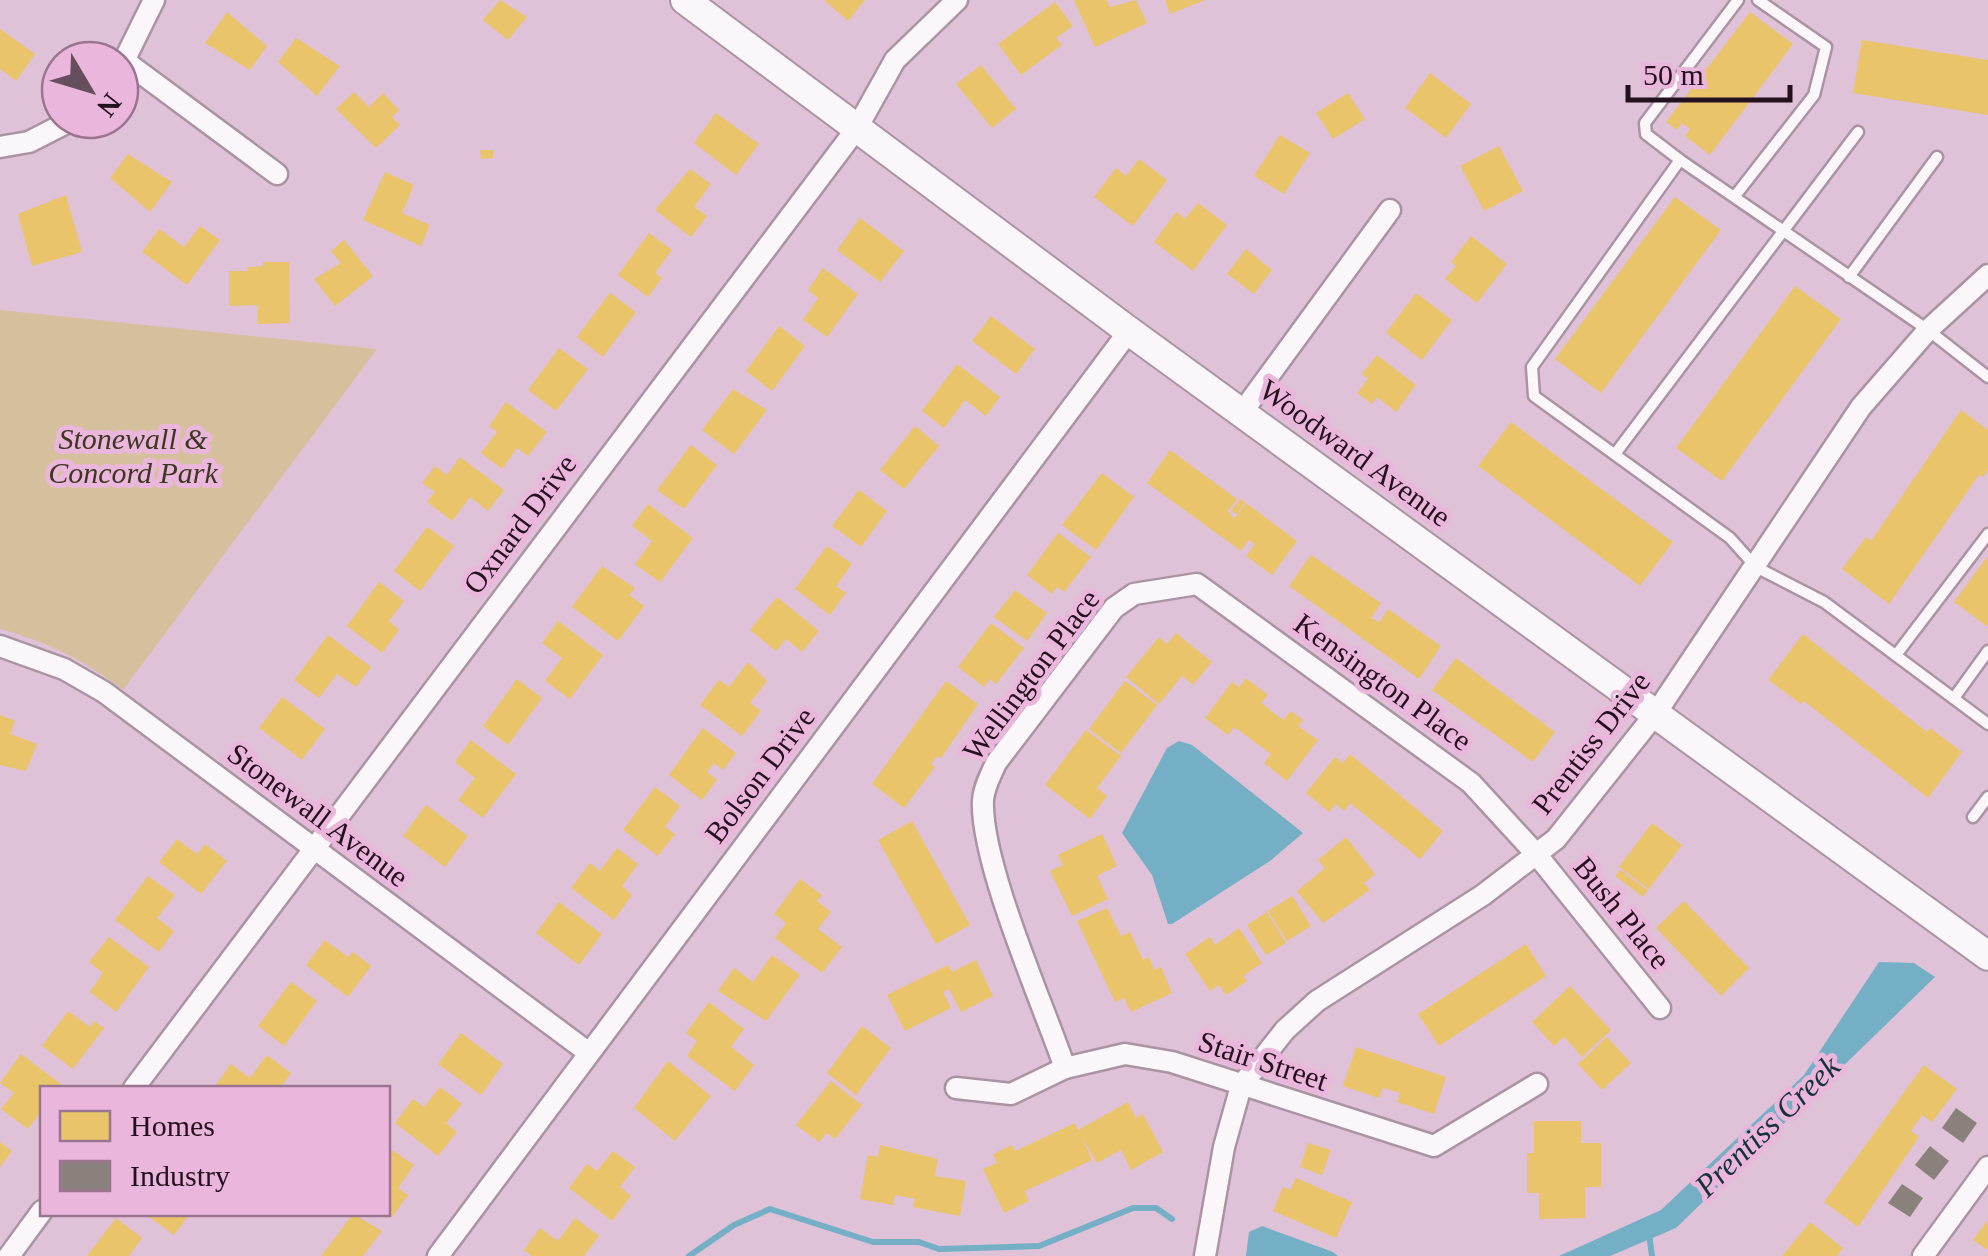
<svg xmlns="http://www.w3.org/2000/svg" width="1988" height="1256" viewBox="0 0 1988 1256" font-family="Georgia,serif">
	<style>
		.green { fill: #d6bf9d }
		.water { fill: #74afc6 }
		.homes { fill: #e9c46a }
		.industry { fill: #8a817c }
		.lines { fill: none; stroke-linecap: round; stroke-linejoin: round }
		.stream { stroke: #74afc6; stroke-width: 6 }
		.lane-casing { stroke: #aa94a4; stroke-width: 15 }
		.street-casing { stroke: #aa94a4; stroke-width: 25 }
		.secondary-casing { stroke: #aa94a4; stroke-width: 32 }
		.lane { stroke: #faf6f9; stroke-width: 10 }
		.street { stroke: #faf6f9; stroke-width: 20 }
		.secondary { stroke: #faf6f9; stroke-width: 28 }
		.labels { text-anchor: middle; stroke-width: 10; stroke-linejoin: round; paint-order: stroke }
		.park-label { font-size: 30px; font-style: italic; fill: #3d3720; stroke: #ebb6dc }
		.street-label { font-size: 30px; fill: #24111f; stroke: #ebb6dc }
		.water-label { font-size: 32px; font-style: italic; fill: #143239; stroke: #ebb6dc }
	</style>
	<rect width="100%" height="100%" fill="#dfc2d7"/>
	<path class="green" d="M0,310l377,39 -254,341c-39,-30 -75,-48 -123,-61z"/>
	<g class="water">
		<path d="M1179,741l13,4 111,88 -33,28 -98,63h-4l-16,-49 -30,-42 45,-85z"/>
		<path d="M1879,962l35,1 21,14 -259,251 -66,28h-51l102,-46 143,-135z"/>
		<path d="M1262,1226l71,26 5,4h-92l3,-24z"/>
	</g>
	<g class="homes">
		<path d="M500,0l27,17 -19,23 -25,-20z"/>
		<path d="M824,0h41l-17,21z"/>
		<path d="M1074,0h33l3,7 26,-7 11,23 -52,24z"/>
		<path d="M1165,0h40l-35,14z"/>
		<path d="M1055,2l18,24 -17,12 6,7 -41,30 -23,-31z"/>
		<path d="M227,12l40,34 -17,24 -45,-27z"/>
		<path d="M1750,12l43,32 -83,111 -25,-19 5,-7 -8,-6 -5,7 -11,-8z"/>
		<path d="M0,29l35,25 -19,27 -16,-12z"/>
		<path d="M296,38l44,28 -23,30 -39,-34z"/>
		<path d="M1862,40l126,20v55l-135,-22z"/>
		<path d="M981,65l35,44 -24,19 -36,-44z"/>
		<path d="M1430,73l41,31 -25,34 -41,-30z"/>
		<path d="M354,92l15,15 14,-14 16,17 -7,7 8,8 -24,23 -40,-39z"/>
		<path d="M1348,93l17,26 -32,20 -17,-26z"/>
		<path d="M716,113l43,31 -23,31 -42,-32z"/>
		<path d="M1280,135l30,18 -26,41 -30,-18z"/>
		<path d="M1499,146l24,45 -39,20 -24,-45z"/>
		<path d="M480,150h13v8l-12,1z"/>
		<path d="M128,154l44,28 -22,30 -40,-34z"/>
		<path d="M1139,159l28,21 -34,46 -39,-29 22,-29 10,8z"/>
		<path d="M690,169l21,15 -17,23 13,9 -16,21 -36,-27z"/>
		<path d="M385,172l29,13 -12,28 28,12 -9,21 -58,-26z"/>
		<path d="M66,195l16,57 -50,14 -14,-52z"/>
		<path d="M1675,197l46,33 -120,163 -46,-34z"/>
		<path d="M1198,203l29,22 -34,46 -39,-29 22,-30 9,7z"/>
		<path d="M860,218l44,33 -24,31 -43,-32z"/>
		<path d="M200,226l20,14 -33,45 -45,-33 17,-23 25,18z"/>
		<path d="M649,233l23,17 -17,23 7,5 -14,19 -30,-22z"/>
		<path d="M1471,236l36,28 -30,39 -32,-24 11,-13 -5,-4z"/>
		<path d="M344,240l29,36 -38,30 -21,-27 27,-16 -10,-12z"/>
		<path d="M1246,249l26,21 -18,24 -27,-20z"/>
		<path d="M263,262h26l1,61 -32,1v-19l-29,1v-35h19l-1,-4 16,-1z"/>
		<path d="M823,268l35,26 -31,43 -24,-17 15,-22 -10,-8z"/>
		<path d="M1795,286l46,33 -119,162 -46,-33z"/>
		<path d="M610,293l26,19 -33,45 -26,-20z"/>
		<path d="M1416,293l36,27 -30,40 -36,-27z"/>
		<path d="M991,316l44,33 -19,25 -44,-33z"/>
		<path d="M779,326l26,20 -33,45 -26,-20z"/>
		<path d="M559,348l29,21 -32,42 -28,-21z"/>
		<path d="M1377,355l39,30 -20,27 -19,-15 -5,7 -15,-11 11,-14 -6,-5z"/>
		<path d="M957,364l43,33 -14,19 -21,-16 -21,28 -22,-17z"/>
		<path d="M733,389l34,21 -33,44 -32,-24z"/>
		<path d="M506,402l41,30 -19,24 -11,-8 -15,21 -21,-16 16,-21 -8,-6z"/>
		<path d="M1961,410l27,20v40l-5,7 -4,-2 -90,129 -47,-35 24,-32 5,4z"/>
		<path d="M1511,422l162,120 -33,44 -162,-120z"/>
		<path d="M915,426l24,20 -35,43 -24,-19z"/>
		<path d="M691,445l26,20 -33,44 -27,-19z"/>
		<path d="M1170,450l67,49 -9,12 6,8 12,-16 51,38 -25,34 -26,-19 9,-12 -6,-4 -8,11 -94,-68z"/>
		<path d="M460,457l44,33 -16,21 -18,-14 -18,24 -25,-19 8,-10 -13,-9 13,-17 12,9z"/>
		<path d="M1102,473l32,24 -38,53 -34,-25z"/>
		<path d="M859,490l28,21 -26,36 -29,-21z"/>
		<path d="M1240,499l5,3 -8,12 -6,-3z"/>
		<path d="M648,504l45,34 -33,44 -25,-18 17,-23 -20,-15z"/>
		<path d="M427,527l27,19 -34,45 -26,-20z"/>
		<path d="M1058,533l33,24 -27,35 -7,-5 -5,7 -25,-19z"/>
		<path d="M827,546l25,18 -16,22 10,7 -16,22 -35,-26z"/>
		<path d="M1311,555l70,48 -10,15 9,4 8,-13 53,37 -22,33 -130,-93z"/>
		<path d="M1988,556v71l-34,-25z"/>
		<path d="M602,566l33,22 -6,7 15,11 -26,35 -46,-34z"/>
		<path d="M379,582l25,19 -15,20 10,9 -17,23 -35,-27z"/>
		<path d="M1015,590l32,23 -20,28 -33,-24z"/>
		<path d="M777,597l42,34 -17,21 -16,-13 -10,12 -26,-21z"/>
		<path d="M558,621l45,34 -33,44 -25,-18 17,-23 -20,-15z"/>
		<path d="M991,623l33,25 -28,36 -6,-5 -6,8 -26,-20z"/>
		<path d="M1176,633l36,29 -19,23 -11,-9 -23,28 -33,-27 33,-40 8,7z"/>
		<path d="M1803,634l124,98 3,-4 32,24 -34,46 -124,-97 -3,3 -33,-24z"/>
		<path d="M328,635l43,32 -15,20 -19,-13 -18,24 -25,-18z"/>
		<path d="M1456,658l99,74 -22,30 -101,-72z"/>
		<path d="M748,662l19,19 -17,22 11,8 -19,25 -42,-31 19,-25 10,7z"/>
		<path d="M1246,678l22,17 -7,8 22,17 8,-9 12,9 -5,6 20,14 -31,41 -23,-18 7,-9 -37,-27 -6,8 -23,-17 27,-36 7,5z"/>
		<path d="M517,679l25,19 -34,47 -25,-19z"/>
		<path d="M946,681l32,23 -37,54 -4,-2 -6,8 4,3 -31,41 -32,-24z"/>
		<path d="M1125,681l32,24 -36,48 -32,-24z"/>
		<path d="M282,697l43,32 -23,31 -43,-32z"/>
		<path d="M0,715l15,6 -5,13 27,10 -11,27 -26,-6z"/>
		<path d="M703,728l33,25 -13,17 -9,-7 -7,9 10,8 -15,20 -33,-25z"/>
		<path d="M1086,730l35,26 -24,32 10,8 -17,23 -45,-34z"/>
		<path d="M471,740l45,34 -33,44 -25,-18 17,-22 -20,-16z"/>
		<path d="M1350,754l93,77 -23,28 -70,-56 -6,8 -8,-7 -7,8 -23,-19 29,-36 8,6z"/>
		<path d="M655,787l25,19 -15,21 10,7 -17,22 -35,-26z"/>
		<path d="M426,805l42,31 -23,31 -42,-31z"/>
		<path d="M912,821l58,104 -34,19 -58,-104z"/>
		<path d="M1652,823l30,22 -33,44 -30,-22z"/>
		<path d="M1102,834l15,32 -20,10 11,23 -36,17 -22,-45 13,-6 -5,-10z"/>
		<path d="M1346,837l29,37 -11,9 6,7 -47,33 -26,-32 28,-23 -7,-8z"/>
		<path d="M177,839l20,15 8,-10 22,17 -26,33 -42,-32z"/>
		<path d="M617,848l21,16 -16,22 10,9 -18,25 -43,-32 19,-25 10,8z"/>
		<path d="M1620,870l28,20 -5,7 -28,-21z"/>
		<path d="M148,876l27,19 -18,23 17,13 -15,21 -44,-32z"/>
		<path d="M800,879l22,16 -5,6 14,11 -13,17 24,18 -20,26 -47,-35 11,-15 -12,-9z"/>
		<path d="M1292,896l19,30 -24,15 -19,-30z"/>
		<path d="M1684,901l65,67 -28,28 -65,-68z"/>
		<path d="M559,902l43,32 -23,31 -43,-32z"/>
		<path d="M1107,908l14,28 9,-4 13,28 6,-3 5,13 7,-3 11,26 -41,19 -7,-14 -9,4 -38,-81z"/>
		<path d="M1267,912l19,31 -20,12 -19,-30z"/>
		<path d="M1239,928l23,35 -19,13 4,5 -21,14 -7,-10 -9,6 -25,-37 25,-17 5,8z"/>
		<path d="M109,937l40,30 -33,45 -26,-20 13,-19 -14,-11z"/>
		<path d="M325,940l23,17 5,-5 18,14 -23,31 -42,-32z"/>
		<path d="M1526,944l20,32 -107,70 -21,-32z"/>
		<path d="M772,955l28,20 -34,46 -48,-30 16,-23 19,14z"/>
		<path d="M976,960l17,36 -32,16 -12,-23 -6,3 8,16 -46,23 -18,-36 61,-30 4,7z"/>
		<path d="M291,982l26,19 -33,45 -26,-20z"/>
		<path d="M1570,986l41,44 -29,27 -18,-20 -10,9 -22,-24z"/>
		<path d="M709,1002l35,27 -13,18 23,18 -19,26 -48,-35 10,-15 -11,-8z"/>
		<path d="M68,1011l22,16 4,-6 10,7 -31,41 -31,-23z"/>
		<path d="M862,1026l29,22 -35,47 -29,-22z"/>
		<path d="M461,1033l42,31 -22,31 -43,-31z"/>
		<path d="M1607,1037l24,26 -29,27 -24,-26z"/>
		<path d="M1356,1047l90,30 -12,37 -37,-12 3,-9 -17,-5 -4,10 -36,-12z"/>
		<path d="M21,1054l41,31 -20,3v22l-14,19 -27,-20 13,-16 -14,-10z"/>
		<path d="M267,1055l24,18 -11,15 -65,-2 16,-22 19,14z"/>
		<path d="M668,1061l43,35 -36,45 -41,-33z"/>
		<path d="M1924,1065l33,24 -25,33 -10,-7 -11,16 8,6 -61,90 -34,-25z"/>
		<path d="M831,1081l31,24 -27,34 -8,-6 -8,9 -23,-17z"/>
		<path d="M440,1087l22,17 -16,19 11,9 -19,24 -43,-33 18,-24 11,8z"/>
		<path d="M1128,1102l8,16 7,-4 20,38 -32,18 -10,-20 -24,13 -15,-26 10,23 -67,31 4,10 -25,12 -21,-44 14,-6 -4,-9 19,-9 3,6 60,-28 3,7z"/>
		<path d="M1534,1121h47v22h20v44h-16v31l-46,1v-26h-12v-40h7z"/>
		<path d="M0,1142l12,9 -12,16z"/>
		<path d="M1308,1143l23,7 -9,25 -22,-8z"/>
		<path d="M880,1145l58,14 -3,17 31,5 -6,35 -47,-9 2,-8 -20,-4 -2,10 -33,-6 8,-44 10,2z"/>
		<path d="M389,1148l25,17 -16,23 10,7 -16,22 -4,-3z"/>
		<path d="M613,1151l22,16 -15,20 11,9 -19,25 -43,-33 18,-24 10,7z"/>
		<path d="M1296,1178l56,24 -16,36 -63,-27 10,-24 7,3z"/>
		<path d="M145,1214h45l-16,21z"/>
		<path d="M353,1214l29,17 -19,25h-42z"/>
		<path d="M116,1218l26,20 -13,18h-42z"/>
		<path d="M575,1218l24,18 -15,20h-52l-8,-6 16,-22 18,13z"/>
		<path d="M1988,1220v30l-15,-10z"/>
		<path d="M1810,1222l33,26 -6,8h-55z"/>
	</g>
	<g class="industry">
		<path d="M1956,1108l21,15 -14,20 -21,-15z"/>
		<path d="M1930,1146l19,15 -15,19 -19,-15z"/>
		<path d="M1902,1184l21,14 -13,19 -22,-14z"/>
	</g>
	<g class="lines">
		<g class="stream">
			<path d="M1649,1233l3,23"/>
			<path d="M689,1256l45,-31 36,-16 103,33h46l20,7 100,-3 94,-38h23l16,11"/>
		</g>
		<defs>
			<g id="lane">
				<path d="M1738,0l-93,123 1,11 34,26 -148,207 2,29 196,142 26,29 68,35 164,122"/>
				<path d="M1680,160l248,170 60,47"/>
				<path d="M1735,196l79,-101 12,-48 -68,-47"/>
				<path d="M1849,277l88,-120"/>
				<path d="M1615,454l243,-322"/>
				<path d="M1896,655l92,-121"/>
				<path d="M1954,698l34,-47"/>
				<path d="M1973,817l15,-20"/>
			</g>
			<g id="street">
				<path d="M126,62l151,112"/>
				<path d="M120,69l34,-69"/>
				<path d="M0,147l29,-5 43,-22"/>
				<path d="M1243,411l147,-201"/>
				<path d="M0,646l64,23 40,23 485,361"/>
				<path d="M1065,1068c-22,-64 -85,-206 -82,-268 1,-14 8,-25 13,-37l118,-155 20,-14 63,-10 274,199 66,72 123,153"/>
				<path d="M134,1088l723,-960 38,-68 62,-60"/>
				<path d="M956,1088l55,6 54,-26 60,-14 47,8 262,84 103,-62"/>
				<path d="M9,1256l33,-45"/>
				<path d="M438,1256l691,-925"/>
				<path d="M1205,1256l19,-109 17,-61 44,-56 32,-29 166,-106 73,-56 100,-126 205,-306 67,-77 60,-55"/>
				<path d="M1923,1256l65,-89"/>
			</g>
			<path id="secondary" d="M685,0l444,331 859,625"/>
		</defs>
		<use href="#lane" class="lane-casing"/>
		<use href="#street" class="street-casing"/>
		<use href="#secondary" class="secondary-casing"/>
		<use href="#lane" class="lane"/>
		<use href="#street" class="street"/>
		<use href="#secondary" class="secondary"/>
	</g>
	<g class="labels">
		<g class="park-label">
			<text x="133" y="449">Stonewall &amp;<tspan x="133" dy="34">Concord Park</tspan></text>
		</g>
		<g class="street-label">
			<text transform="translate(1355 453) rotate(36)" y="10">Woodward Avenue</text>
			<text transform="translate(520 524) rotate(-53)" y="10">Oxnard Drive</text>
			<text transform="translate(1031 675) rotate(-53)" y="10">Wellington Place</text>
			<text transform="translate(1383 682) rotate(36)" y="10">Kensington Place</text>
			<text transform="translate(1591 743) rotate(-52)" y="10">Prentiss Drive</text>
			<text transform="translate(760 775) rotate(-53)" y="10">Bolson Drive</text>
			<text transform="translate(318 815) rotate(37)" y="10">Stonewall Avenue</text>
			<text transform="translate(1622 913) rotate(51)" y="10">Bush Place</text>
			<text transform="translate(1263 1061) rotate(18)" y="10">Stair Street</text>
		</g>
		<g class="water-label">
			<text transform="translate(1767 1126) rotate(-44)" y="11">Prentiss Creek</text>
		</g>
	</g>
	<rect x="40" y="1086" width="350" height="130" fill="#ebb6dc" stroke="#9b7490" stroke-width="2.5"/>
	<rect x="60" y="1111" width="50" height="30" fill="#e9c46a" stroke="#9b7490" stroke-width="2.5"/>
	<text x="130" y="1136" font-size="30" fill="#24111f">Homes</text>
	<rect x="60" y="1161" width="50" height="30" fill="#8a817c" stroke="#9b7490" stroke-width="2.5"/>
	<text x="130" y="1186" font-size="30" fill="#24111f">Industry</text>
	<g transform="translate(90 90) rotate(128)"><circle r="48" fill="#ebb6dc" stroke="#9b7490" stroke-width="2.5"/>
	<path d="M0-8L18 38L0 25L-18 38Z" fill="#654f5f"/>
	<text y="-15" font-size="28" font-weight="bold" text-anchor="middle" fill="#24111f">N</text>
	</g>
	<path d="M1628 85v15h162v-15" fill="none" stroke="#24111f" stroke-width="5"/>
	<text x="1643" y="85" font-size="30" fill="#24111f" stroke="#ebb6dc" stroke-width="8" paint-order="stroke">50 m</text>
</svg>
